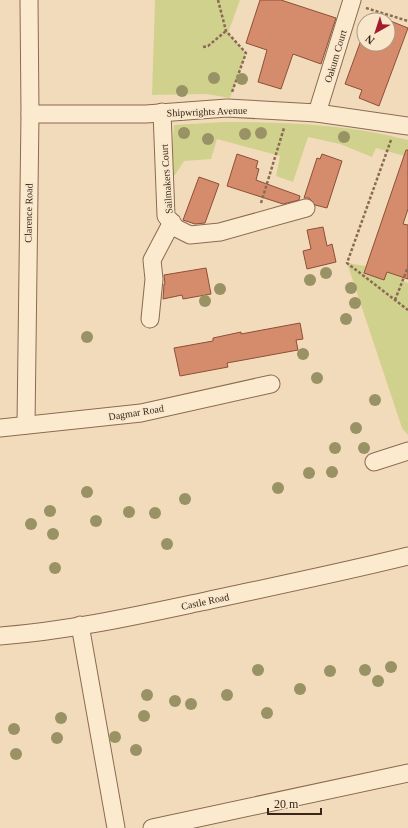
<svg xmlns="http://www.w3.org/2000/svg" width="408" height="828" viewBox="0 0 408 828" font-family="'Times New Roman',serif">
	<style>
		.green { fill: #d1d18e }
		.building { fill: #d58c6d; stroke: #8d4f37 }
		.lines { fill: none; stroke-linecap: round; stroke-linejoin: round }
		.minor-casing { stroke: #8b6a53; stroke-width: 19 }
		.path { stroke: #8b6a53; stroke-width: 2.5; stroke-dasharray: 3 2; stroke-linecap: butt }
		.minor { stroke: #fceacf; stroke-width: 17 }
		.tree { fill: #999265 }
		.labels { text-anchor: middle; stroke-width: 3.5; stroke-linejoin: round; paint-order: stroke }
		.street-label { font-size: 10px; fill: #39251a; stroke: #f9e7cc }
	</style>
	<rect width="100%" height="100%" fill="#f2dbbb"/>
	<g class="green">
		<path d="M155,0h85l-12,33 18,20 -16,45 -23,-4 -55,1z"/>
		<path d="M223,122c62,0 124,2 185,18v17l-32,-9 -4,9 -32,-13 -32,-7 -15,45 -17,-6 4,-20 -63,-17 -6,20 -27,2 -9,14h-5l4,-50z"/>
		<path d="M347,263l43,7 14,6 -1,5 5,2v152l-6,-7z"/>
	</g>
	<g class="building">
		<path d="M260,0h21l55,18 -15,46 -28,-10 -12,35 -23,-7 9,-32 -21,-7z"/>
		<path d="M371,14l16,6h-19z"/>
		<path d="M388,20l20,8 -29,78 -20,-8 3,-8 -17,-6 19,-52v12h24z"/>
		<path d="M406,150h2v59l-5,15 5,1v54l-21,-7 -3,8 -20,-7z"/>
		<path d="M237,154l21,7 -2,7 3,1 -3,11 44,16 -1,4 -16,4 -56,-18z"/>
		<path d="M322,154l20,7 -15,47 -12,-3 -6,-7h-5l13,-40 3,1z"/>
		<path d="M199,177l20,7 -14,39 -10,1 -12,-4z"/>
		<path d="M323,227l4,19 5,-2 4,18 -29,7 -4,-18 8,-2 -4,-19z"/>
		<path d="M206,268l5,26 -28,5 -1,-4 -19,4 1,-15h1l-1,-9z"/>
		<path d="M300,323l3,16 -7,1 2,10 -71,13 1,4 -48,9 -6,-28 39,-7v-3l28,-6v2z"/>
	</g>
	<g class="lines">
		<defs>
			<g id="minor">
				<path d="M162,112l4,104 10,12 14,7 30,-3 86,-24"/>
				<path d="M317,113l35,-113"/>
				<path d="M30,114h116l81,-6 90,5 91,13"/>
				<path d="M150,319l4,-40 -2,-19 20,-38"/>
				<path d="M26,425l4,-311 -1,-114"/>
				<path d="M0,428l141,-15 130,-29"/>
				<path d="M374,462l34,-11"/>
				<path d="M80,625l36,203"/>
				<path d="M0,636c67,-5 135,-20 201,-34 69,-15 138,-29 207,-46"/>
				<path d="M152,828l256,-55"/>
			</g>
		</defs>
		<use href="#minor" class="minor-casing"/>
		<g class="path">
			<path d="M218,0l8,31 20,22 -14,39"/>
			<path d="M366,8l42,13"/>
			<path d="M203,47l5,-1 18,-15"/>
			<path d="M391,140l-44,123 61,47"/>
			<path d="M261,203l23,-75"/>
			<path d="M395,300l13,-33"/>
		</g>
		<use href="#minor" class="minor"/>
	</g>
	<g class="tree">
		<circle cx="214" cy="78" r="6"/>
		<circle cx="242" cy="79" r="6"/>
		<circle cx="182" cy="91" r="6"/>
		<circle cx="184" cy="133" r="6"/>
		<circle cx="261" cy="133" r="6"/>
		<circle cx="245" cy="134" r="6"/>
		<circle cx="344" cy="137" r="6"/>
		<circle cx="208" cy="139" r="6"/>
		<circle cx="326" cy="273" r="6"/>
		<circle cx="310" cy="280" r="6"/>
		<circle cx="351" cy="288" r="6"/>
		<circle cx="220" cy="289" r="6"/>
		<circle cx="205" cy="301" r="6"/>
		<circle cx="355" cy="303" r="6"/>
		<circle cx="346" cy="319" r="6"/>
		<circle cx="87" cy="337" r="6"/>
		<circle cx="303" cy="354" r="6"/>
		<circle cx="317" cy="378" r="6"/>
		<circle cx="375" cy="400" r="6"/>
		<circle cx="356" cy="428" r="6"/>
		<circle cx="335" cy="448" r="6"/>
		<circle cx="364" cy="448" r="6"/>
		<circle cx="332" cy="472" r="6"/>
		<circle cx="309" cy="473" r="6"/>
		<circle cx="278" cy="488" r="6"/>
		<circle cx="87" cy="492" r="6"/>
		<circle cx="185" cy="499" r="6"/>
		<circle cx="50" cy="511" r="6"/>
		<circle cx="129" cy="512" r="6"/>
		<circle cx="155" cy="513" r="6"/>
		<circle cx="96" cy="521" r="6"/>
		<circle cx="31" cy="524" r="6"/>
		<circle cx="53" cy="534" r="6"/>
		<circle cx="167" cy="544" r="6"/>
		<circle cx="55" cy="568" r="6"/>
		<circle cx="391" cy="667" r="6"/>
		<circle cx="258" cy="670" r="6"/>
		<circle cx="365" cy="670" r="6"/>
		<circle cx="330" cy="671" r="6"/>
		<circle cx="378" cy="681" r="6"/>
		<circle cx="300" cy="689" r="6"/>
		<circle cx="147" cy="695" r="6"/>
		<circle cx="227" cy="695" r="6"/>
		<circle cx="175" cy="701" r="6"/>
		<circle cx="191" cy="704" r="6"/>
		<circle cx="267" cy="713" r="6"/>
		<circle cx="144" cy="716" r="6"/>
		<circle cx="61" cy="718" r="6"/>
		<circle cx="14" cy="729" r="6"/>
		<circle cx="115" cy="737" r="6"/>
		<circle cx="57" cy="738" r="6"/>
		<circle cx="136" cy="750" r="6"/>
		<circle cx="16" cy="754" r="6"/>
	</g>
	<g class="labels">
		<g class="street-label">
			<text transform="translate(335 56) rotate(-73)" y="4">Oakum Court</text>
			<text transform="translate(207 111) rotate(-2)" y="4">Shipwrights Avenue</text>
			<text transform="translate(166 179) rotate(-94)" y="4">Sailmakers Court</text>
			<text transform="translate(28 213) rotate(-89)" y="4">Clarence Road</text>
			<text transform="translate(136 412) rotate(-9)" y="4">Dagmar Road</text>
			<text transform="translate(205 601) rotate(-12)" y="4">Castle Road</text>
		</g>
	</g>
	<g transform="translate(376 32) rotate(219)"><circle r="19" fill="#f9e7cc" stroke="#ac9985"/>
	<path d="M0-3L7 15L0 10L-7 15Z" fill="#a11d2d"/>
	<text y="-6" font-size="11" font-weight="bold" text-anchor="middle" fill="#39251a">N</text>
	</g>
	<path d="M268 808v6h53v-6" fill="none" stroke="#39251a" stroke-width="2"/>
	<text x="274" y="808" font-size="12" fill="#39251a" stroke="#f9e7cc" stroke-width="3" paint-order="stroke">20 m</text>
</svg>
